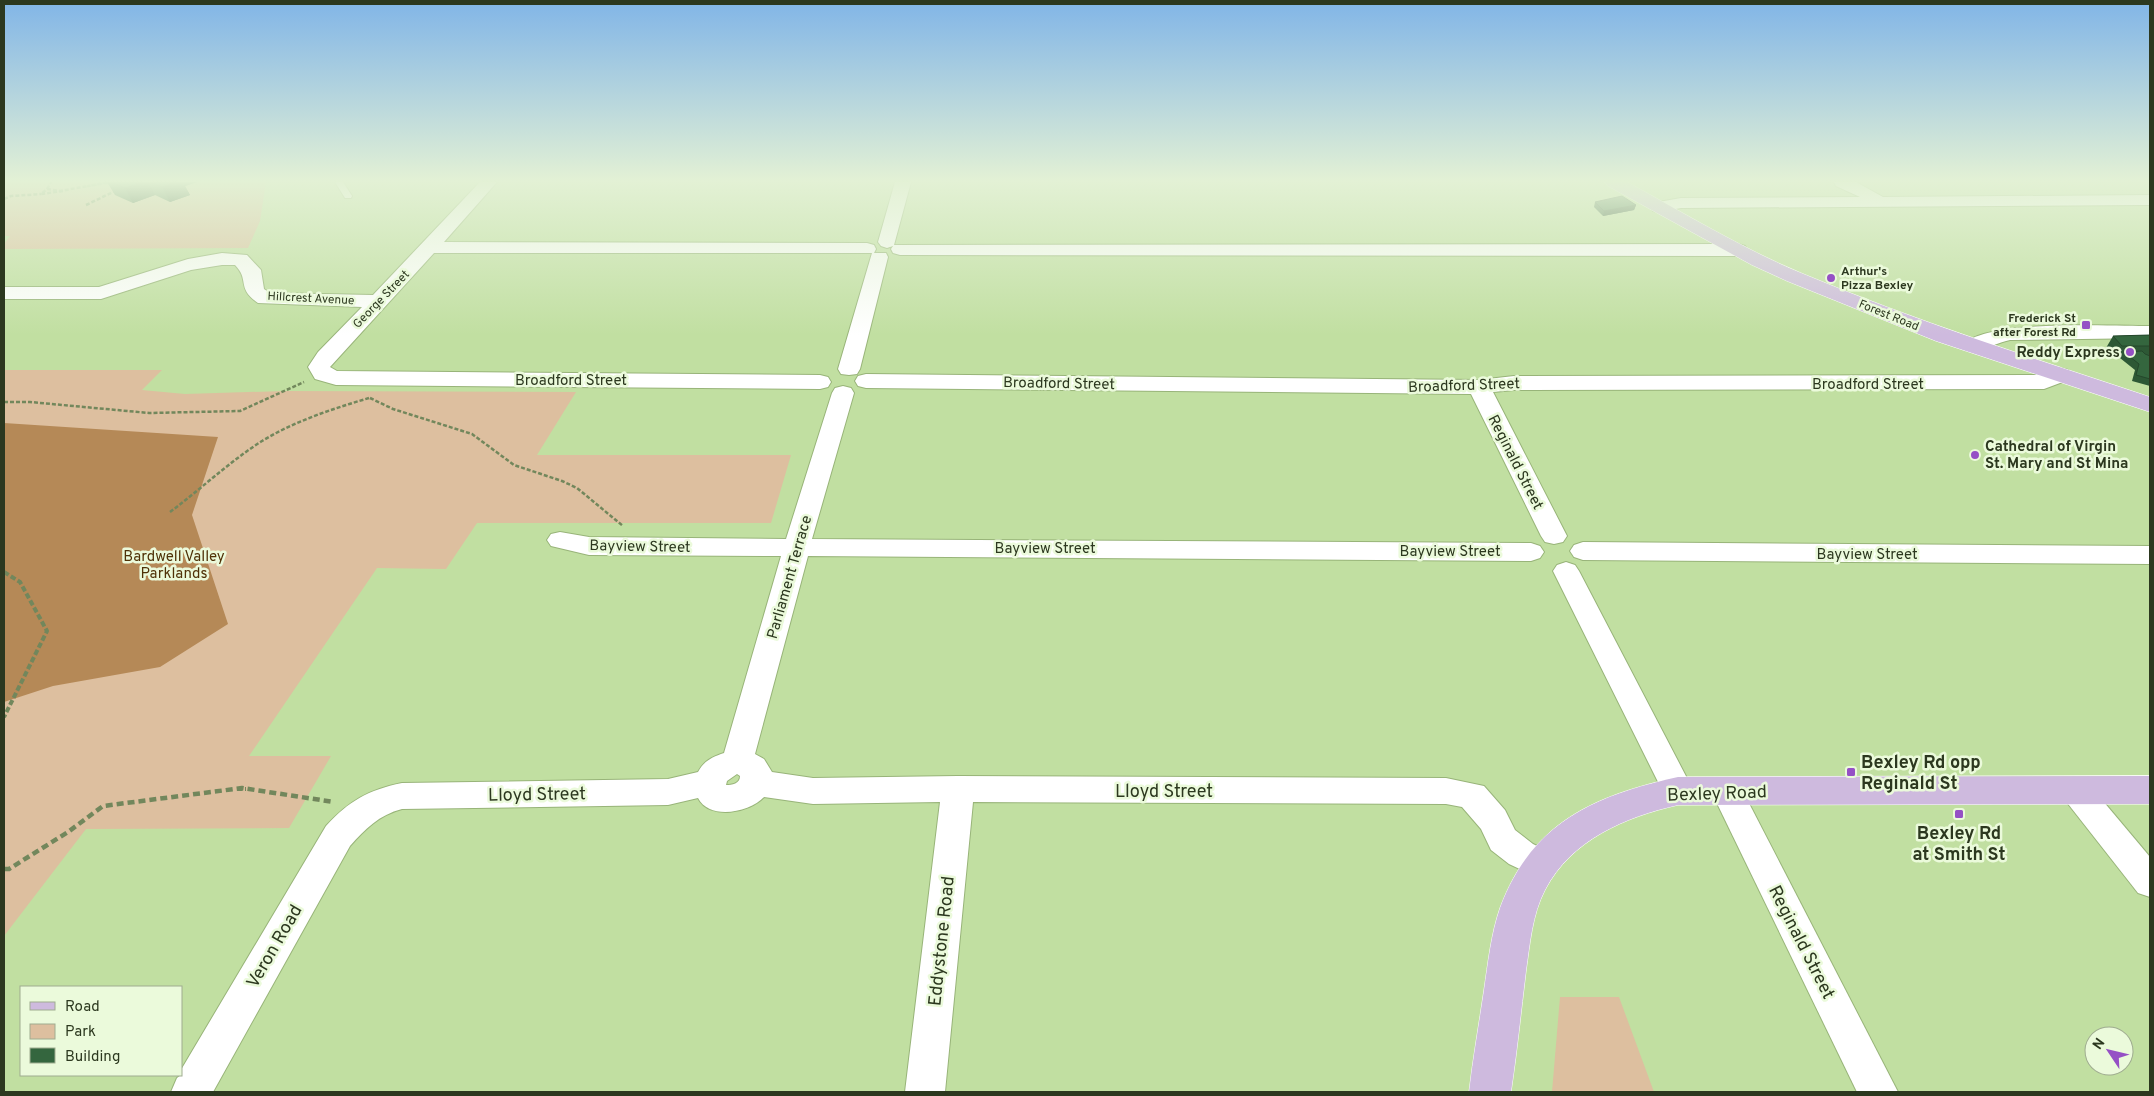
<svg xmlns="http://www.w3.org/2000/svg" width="2154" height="1096" viewBox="0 0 2154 1096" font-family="Overpass,sans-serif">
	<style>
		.green { fill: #ddbf9f }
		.forest { fill: #b58957 }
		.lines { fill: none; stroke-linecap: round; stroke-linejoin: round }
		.lane-casing { stroke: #98b479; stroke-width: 2 }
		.street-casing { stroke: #98b479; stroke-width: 2 }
		.primary-casing { stroke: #fff; stroke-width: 1 }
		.path-far2 { stroke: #72875c; stroke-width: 2.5; stroke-dasharray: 4 2; stroke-linecap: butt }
		.path-far1 { stroke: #72875c; stroke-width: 4; stroke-dasharray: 5.5 2.5; stroke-linecap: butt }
		.path { stroke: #72875c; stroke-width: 4.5; stroke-dasharray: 7 4; stroke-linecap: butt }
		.lane { fill: #fff; fill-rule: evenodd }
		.street { fill: #fff; fill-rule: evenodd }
		.primary { fill: #cebade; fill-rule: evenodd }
		.wall { fill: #2d5835 }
		.shaded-wall { fill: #24472b }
		.building { fill: #34663e; stroke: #24472b }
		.poi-dot { fill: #9550c5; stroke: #ebfadb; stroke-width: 2 }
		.labels { text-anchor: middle; stroke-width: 5; stroke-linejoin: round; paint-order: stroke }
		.far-poi-label { font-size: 12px; font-weight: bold; fill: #2c381f; stroke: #ebfadb; text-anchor: start }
		.far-street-label { font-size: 12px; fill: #2c381f; stroke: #ebfadb }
		.poi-label { font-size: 15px; font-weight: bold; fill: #2c381f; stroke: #ebfadb; text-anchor: end }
		.street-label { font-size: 15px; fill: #2c381f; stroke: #ebfadb }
		.park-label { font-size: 15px; fill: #4f3107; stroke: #ebfadb }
		.near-poi-label { font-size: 18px; font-weight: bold; fill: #2c381f; stroke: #ebfadb; text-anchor: start }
		.near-street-label { font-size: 18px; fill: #2c381f; stroke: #ebfadb }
	</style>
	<rect width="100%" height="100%" fill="#c1dfa1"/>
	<g class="green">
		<path d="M4,182h262l-6,39 -12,27 -244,1v-5l6,-8h-6z"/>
		<path d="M4,370h158l-20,20 43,4 100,-3 291,1 -39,63h254l-20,68h-294l-31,46 -69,-1 -128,188h82l-42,72 -203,1 -82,107z"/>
		<path d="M1560,997h59l35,95h-102z"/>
	</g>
	<path class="forest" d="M4,423l214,14 -26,78 36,109 -68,43 -107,19 -49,16z"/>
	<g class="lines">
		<defs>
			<path id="lane" d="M335,182h8l9,14 -1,2h-6z"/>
			<g id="street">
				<path d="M480,182h17l-53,60 423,1 7,2 2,4 -2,4h12l2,4 -28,112 -3,5 -8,1 -8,-1 -3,-5 34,-116h-438l-104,114 7,4 483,4 8,2 3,5 -3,5 -8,2 -484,-4 -21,-6 -7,-12 10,-15 44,-45 -104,-4c-22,-15 -8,-23 -23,-38h-13l-31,5 -90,29h-97v-12h95l89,-28 34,-6 25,2 14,15 3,19 6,4 103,2z"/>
				<path d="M895,182h16l-17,63 844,-1 7,2 2,4 -2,4 -7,2 -838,-1 -7,-2 -2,-4 2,-3 -6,2 -6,-2 -3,-4z"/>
				<path d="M1834,182h22l27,15 267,-2v10l-469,3 -22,4 -6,-1 -3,-4 3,-4 28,-5 179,-1 -24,-11z"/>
				<path d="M2150,326v12l-140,2c-15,3 -31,14 -44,10l-4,-4c19,-27 153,-20 188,-20z"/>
				<path d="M2060,368l8,2 3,5 -3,5 -24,9 -530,1 -21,2 74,144 -4,6 -9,2 -9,-2 -4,-6 -70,-142 -605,-6 -8,-2 -3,-5 3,-5 8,-2 613,6 35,-4 527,-1z"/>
				<path d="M843,386l8,2 3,5 -42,146 719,4 9,3 4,6 -4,6 -9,3 -723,-5 -53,198 9,5 8,13 41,6 145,-2 488,2 38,8 21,24 10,20 18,14 20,10 5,10 -5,10 -12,5 -32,-15 -18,-14 -10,-21 -19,-22 -16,-3 -473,-2 -28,290h-40l35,-290 -127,2 -49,-7c-14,15 -54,24 -66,1l-30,7 -266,4c-23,6 -37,20 -52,37l-137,246h-42l6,-14 4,-3v-5l145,-244c23,-25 42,-36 76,-43l266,-4 30,-7c6,-11 14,-15 26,-19l57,-197 -192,-1 -38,-9 -4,-6 4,-6 9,-2 29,5 197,2 46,-146 3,-5zM737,774l3,2c0,8 -8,9 -14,9l1,-4z"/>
				<path d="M1583,542l567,4v18l-567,-4 -9,-3 -4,-6 4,-6z"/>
				<path d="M1566,562l9,3 4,6 110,211 5,9 -5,9 -11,4 -11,-4 -114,-229 4,-6z"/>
				<path d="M1727,778l11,4 160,310h-41l-146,-301 5,-9z"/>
				<path d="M2076,778l11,4 63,75v40l-12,-4 -73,-93 -5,-9 5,-9z"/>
			</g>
			<g id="primary">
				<path d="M1605,182h22c57,31 114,66 174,91 114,48 232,85 349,124v15l-214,-71 -149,-60 -35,-16 -144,-79z"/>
				<path d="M2150,776v28l-472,1c-53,12 -107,35 -133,85 -13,25 -15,54 -19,81 -5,41 -9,81 -15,121h-42c4,-34 10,-68 15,-102 4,-27 7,-56 16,-82 32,-86 94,-112 178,-131z"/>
			</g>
		</defs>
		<use href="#lane" class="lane-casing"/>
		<use href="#street" class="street-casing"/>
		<use href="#primary" class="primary-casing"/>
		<g class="path-far2">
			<path d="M107,182l-19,4 23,-4"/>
			<path d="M47,189l4,-7"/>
			<path d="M63,191l-22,3 6,-5 13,2 28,-5"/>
			<path d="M4,199l7,-3 30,-2"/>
			<path d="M86,205l29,-14"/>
			<path d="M370,398l23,11 79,25 42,31 48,16 15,7 46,38"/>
			<path d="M4,402h26l119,11 91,-2 64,-29"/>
			<path d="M170,512c31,-23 59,-50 92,-71 33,-20 70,-32 107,-43"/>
		</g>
		<g class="path-far1">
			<path d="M4,572l16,10 27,49 -43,86"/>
			<path d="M237,789h9"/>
		</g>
		<path class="path" d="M4,869h5l59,-37 35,-26 139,-18 92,14"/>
		<use href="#lane" class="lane"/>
		<use href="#street" class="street"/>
		<use href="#primary" class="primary"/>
	</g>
	<g class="wall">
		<path d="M107,182h90l-12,4 5,9 -20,7 -15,-7 -22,8 -18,-8z"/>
		<path d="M1595,202l41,3 -2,5 -31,6 -9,-9z"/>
		<path d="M2150,335v51l-18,-5 3,-11 -15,-12h-6l-8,-10 7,-12z"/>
	</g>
	<g class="shaded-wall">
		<path d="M142,182h6l7,13 -22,8 -8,-15z"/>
		<path d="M172,182h25l-12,4 5,9 -20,7 -8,-15z"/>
		<path d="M1636,205l-2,5 -31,6 1,-5z"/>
	</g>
	<g class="building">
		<path d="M111,182h31l-17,6z"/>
		<path d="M150,182h26l-14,5z"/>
		<path d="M1622,196l14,9 -32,6 -9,-9z"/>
		<path d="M2150,335v11h-28l-9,-10z"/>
		<path d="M2142,351l3,3 5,2v23l-14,-4 3,-11 -15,-12z"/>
	</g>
	<linearGradient id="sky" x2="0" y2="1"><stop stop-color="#81b5e7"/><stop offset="0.54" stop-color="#e3f1d5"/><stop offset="1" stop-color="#e3f1d5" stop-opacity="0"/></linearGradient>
	<rect width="2154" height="335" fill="url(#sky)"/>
	<g class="poi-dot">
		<circle cx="1831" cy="278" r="5"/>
		<rect x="2081" y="320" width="10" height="10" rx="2.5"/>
		<circle cx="2130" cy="352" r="5"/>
		<circle cx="1975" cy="455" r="5"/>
		<rect x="1846" y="767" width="10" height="10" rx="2.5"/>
		<rect x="1954" y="809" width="10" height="10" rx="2.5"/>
	</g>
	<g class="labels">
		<g class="far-poi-label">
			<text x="1841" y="275">Arthur's<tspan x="1841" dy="14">Pizza Bexley</tspan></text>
			<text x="2076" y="322" text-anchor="end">Frederick St<tspan x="2076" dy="14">after Forest Rd</tspan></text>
		</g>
		<g class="far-street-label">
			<text transform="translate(311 298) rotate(3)" y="4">Hillcrest Avenue</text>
			<text transform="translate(381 299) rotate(-46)" y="4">George Street</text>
			<text transform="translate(1889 315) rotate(22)" y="4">Forest Road</text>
		</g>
		<g class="poi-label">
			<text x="2120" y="357">Reddy Express</text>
			<text x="1985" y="451" text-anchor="start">Cathedral of Virgin<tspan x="1985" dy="17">St. Mary and St Mina</tspan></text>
		</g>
		<g class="street-label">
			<text x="571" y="385">Broadford Street</text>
			<text transform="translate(1059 383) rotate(1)" y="5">Broadford Street</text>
			<text x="1868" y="389">Broadford Street</text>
			<text transform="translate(1464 385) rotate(-2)" y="5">Broadford Street</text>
			<text transform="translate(1516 462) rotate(63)" y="5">Reginald Street</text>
			<text transform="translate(640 546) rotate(1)" y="5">Bayview Street</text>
			<text x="1045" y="553">Bayview Street</text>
			<text x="1450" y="556">Bayview Street</text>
			<text x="1867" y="559">Bayview Street</text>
			<text transform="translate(789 577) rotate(-74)" y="5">Parliament Terrace</text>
		</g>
		<g class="park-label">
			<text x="174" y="561">Bardwell Valley<tspan x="174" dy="17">Parklands</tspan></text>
		</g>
		<g class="near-poi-label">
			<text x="1861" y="768">Bexley Rd opp<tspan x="1861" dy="21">Reginald St</tspan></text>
			<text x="1959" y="839" text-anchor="middle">Bexley Rd<tspan x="1959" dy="21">at Smith St</tspan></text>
		</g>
		<g class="near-street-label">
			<text x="1164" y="797">Lloyd Street</text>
			<text transform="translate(1717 793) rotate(-2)" y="6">Bexley Road</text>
			<text transform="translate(537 794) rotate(-1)" y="6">Lloyd Street</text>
			<text transform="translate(941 941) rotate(-84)" y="6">Eddystone Road</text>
			<text transform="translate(1802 942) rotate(63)" y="6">Reginald Street</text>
			<text transform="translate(274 946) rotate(-60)" y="6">Veron Road</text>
		</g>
	</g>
	<rect width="2154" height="1096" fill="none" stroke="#2c381f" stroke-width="10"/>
	<rect x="20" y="986" width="162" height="90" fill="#ebfadb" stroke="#9fac90"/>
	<rect x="30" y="1002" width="25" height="8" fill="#cebade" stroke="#9fac90"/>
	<text x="65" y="1011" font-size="15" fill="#2c381f">Road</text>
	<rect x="30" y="1024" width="25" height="15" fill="#ddbf9f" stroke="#9fac90"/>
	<text x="65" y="1036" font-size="15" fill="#2c381f">Park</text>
	<rect x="30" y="1048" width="25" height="15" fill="#34663e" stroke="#9fac90"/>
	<text x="65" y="1061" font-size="15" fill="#2c381f">Building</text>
	<g transform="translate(2109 1051) rotate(305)"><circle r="24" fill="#ebfadb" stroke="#9fac90"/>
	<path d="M0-4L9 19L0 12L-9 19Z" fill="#9550c5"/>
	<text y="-8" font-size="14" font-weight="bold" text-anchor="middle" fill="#2c381f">N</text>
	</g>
</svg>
